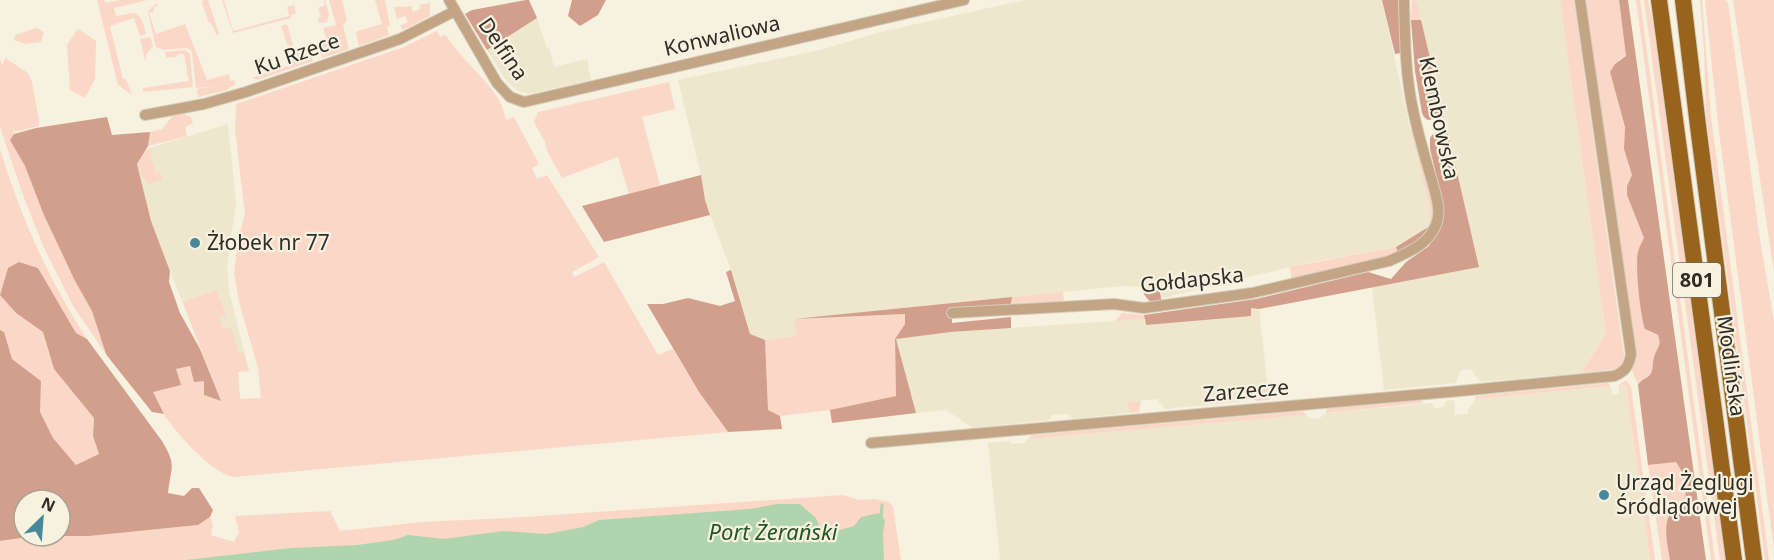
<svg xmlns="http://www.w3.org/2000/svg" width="1774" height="560" viewBox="0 0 1774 560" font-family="'Noto Sans',sans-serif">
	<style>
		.built { fill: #eee7ce }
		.green { fill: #fbd7c8 }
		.forest { fill: #d19f8b }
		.water { fill: #b0d5ae }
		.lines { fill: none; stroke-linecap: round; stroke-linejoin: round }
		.stream { stroke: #b0d5ae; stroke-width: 3 }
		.minor-casing { stroke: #d3cebf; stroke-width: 12 }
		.primary-casing { stroke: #d3cebf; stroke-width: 18 }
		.minor { stroke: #c3a585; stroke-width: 10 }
		.primary { stroke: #98631c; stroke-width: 16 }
		.poi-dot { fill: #47899b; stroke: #f7f1e0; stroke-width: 2 }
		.labels { text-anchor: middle; stroke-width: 4.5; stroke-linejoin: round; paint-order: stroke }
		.shield { fill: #f7f1e0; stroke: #6b685e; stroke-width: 1.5 }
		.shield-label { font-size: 20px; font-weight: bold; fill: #2f2d27 }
		.street-label { font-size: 21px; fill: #2f2d27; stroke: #f7f1e0 }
		.poi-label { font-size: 21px; fill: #2f2d27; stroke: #f7f1e0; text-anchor: start }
		.water-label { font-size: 22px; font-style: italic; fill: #255624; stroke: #f7f1e0 }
	</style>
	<rect width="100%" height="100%" fill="#f7f1e0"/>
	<g class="built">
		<path d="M1025,0h357l25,115 23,94v17l-34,21 -84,15 -150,36 -3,-10 -36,-2 -328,33 1,17 -31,4 -15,-6 -19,-64 -26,-69 -4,-26 -23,-95 146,-31 52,-16z"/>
		<path d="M1416,0h144l46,334 -25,39 -101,9 -9,-13 -10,1 -5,13 -72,7 -12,-103 107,-21z"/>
		<path d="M537,18l10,30h2l5,19 33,-8 4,21 -62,14 -10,-3 -12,-9 -20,-32z"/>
		<path d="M228,124l8,80 -9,61 2,26 20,80 -11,1 2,28 -19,2 -70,-181 -14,-57 9,-15z"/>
		<path d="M1250,308l9,1 9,80 -29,2 1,11 -75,7 -8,-10 -11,1 -18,2 1,11 -56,6 -5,-5 -16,1 -2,5 -77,8 -27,-18 -30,3 -21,-74 56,-7 193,-13 1,6 106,-10z"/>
		<path d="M1626,384l24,176h-650l-12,-117 21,-2 2,3 13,-1 4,-4 278,-24 5,4 9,-1 6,-5 106,-10 2,5h5l5,-1 2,-6 8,-1 1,15 7,-1h6v-5l5,-5 2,-5 135,-13 3,9 6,-1v-9z"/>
	</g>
	<g class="green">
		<path d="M97,0h7l2,3 14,-3h28l-34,8 2,8 18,-3c9,4 10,12 12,21l-6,2 -6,-18 -24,8 13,53h3l6,16 -14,-10z"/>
		<path d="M203,0h5l11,34 -2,1 -6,-12h-2l-7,-20z"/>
		<path d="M222,0h2l9,31 56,-15 -2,-9 7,-2 2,8 -5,2v3l-58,15z"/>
		<path d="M324,0h1l4,15 -2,7 -8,1 -1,-5 3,-1 -3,-9 7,-3z"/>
		<path d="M329,0h13l5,21 -4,4 6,24 -27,9 -3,-13 8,-4 -4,-13 13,-3z"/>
		<path d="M375,0h10l5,26 -3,1 2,8 -30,11 -3,-12 1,-3 25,-7z"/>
		<path d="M1412,0h4l5,20h-10z"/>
		<path d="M1560,0h14l50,356 -1,5 -5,8 -37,4 25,-39z"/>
		<path d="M1584,0h35l7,56 -7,4 -9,12 15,55 -1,22 8,26 -5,11v9l17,43 -6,15 1,42 3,25 8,12 8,3c4,11 -1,12 -4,22 -2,6 0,14 -5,19 -4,3 -8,4 -11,9l-6,-14 3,-16z"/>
		<path d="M1636,0h4l75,560h-4z"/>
		<path d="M1644,0h4l5,24 72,536h-5z"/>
		<path d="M1700,0h2l9,116 58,444h-4l-59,-445 -2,-65z"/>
		<path d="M1705,0h20l3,3 31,230 15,88v229l-56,-426z"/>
		<path d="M1733,0h41v272z"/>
		<path d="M157,3l1,3 -4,1v4l-5,2 7,21 29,-10 22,56 22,-6 1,7 4,-1 2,5 -6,2 -3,3 -29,7 -1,-8 18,-3 -19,2 -4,-36 -4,-4 -24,2 -8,-3 -8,-34 2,-4z"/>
		<path d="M430,3v13l-27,14 -3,-4 8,-4 -3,-6 -8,3 -3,-12 18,-1 1,6 7,-3 -1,-4z"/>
		<path d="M287,24l7,25h-1l-6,-5 -6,-18z"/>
		<path d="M37,28l7,4 -3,10 -16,2 -11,-4 1,-5z"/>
		<path d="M78,29l18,12 -1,38 -10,19 -15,-8 -3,-45z"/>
		<path d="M437,31l3,6 5,-3c15,24 37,40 52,63 5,7 7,15 9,23l8,-3 25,47 -7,4 5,11 10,-4 52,82 -27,15 2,5 30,-15 54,93 15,-6 26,43 29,40 -494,45c-22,-3 -59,-45 -71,-64 -4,-7 -7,-14 -11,-21l29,-7 -5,-16 14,-3 14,15v14l17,6 -38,-99 33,-12 10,25 -7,3 4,12 8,-3 8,27 5,-2 5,19 -11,1 2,27 21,-1 -3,-30 -19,-66 -5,-29 4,-34 7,-25 -10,-84 1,-26 168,-57z"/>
		<path d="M150,37l3,9 -7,9v5h-1l-5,-21z"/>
		<path d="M308,48l5,13 -56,19 -5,-2 39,-13 -4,-12z"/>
		<path d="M185,50l5,4 3,33 -50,5v-4l46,-7 -1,-6h-2l1,-5 -3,-16h-7v3l-11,1 -1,-6z"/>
		<path d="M0,58l2,8 3,-8 23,15 4,9 7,38v6l-24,6 -3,-6 2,8 -4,6 15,26 18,47 32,68 17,30 14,43 -33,-48 -29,-58 -21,-53 -23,-68z"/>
		<path d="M669,82l6,27 -33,8 18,68 -31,9 -11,-37 -56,21 -15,-27 -2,-9 -11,-20 4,-10z"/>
		<path d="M181,113l10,4 2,6 -8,4 2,9 -39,10 2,-14 12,-3 10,-12z"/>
		<path d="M1411,131h3l20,75 -1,9 -3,11v-17z"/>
		<path d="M0,149c20,66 49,132 87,190l-11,-6 -38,-65h-30l-8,26z"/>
		<path d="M151,149l1,4 -2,2 6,19 4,-1 2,6 -14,5 -8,-11 -2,-9 8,-14z"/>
		<path d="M1396,247l2,6 -106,28 -2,-14z"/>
		<path d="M1063,292l1,10 -52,2v-7z"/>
		<path d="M0,295l16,18 27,19 11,37 40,49 -1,18 6,18 -23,11 -23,-27 -13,-26 1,-31 -29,-22 -8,-27 -4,-2z"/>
		<path d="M1122,313l22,2 1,4 -30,2z"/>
		<path d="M905,314v10l-10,15 1,57 -66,14 -50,6 -12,-6 -3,-70 31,-4 -2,-17z"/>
		<path d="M1627,381l4,6 24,173h-5l-24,-175h-7l3,-3z"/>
		<path d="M1608,383l2,3 -135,13 1,-3z"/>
		<path d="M1268,389l2,11 -14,1 -5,-5 -1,-6z"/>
		<path d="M1422,400v3l-96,10 1,-5z"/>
		<path d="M1141,401l-2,11 -10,1 -1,-11z"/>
		<path d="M1303,411l3,4 -278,24 4,-4z"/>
		<path d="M1676,462l8,13 2,28c-4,4 -8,5 -12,8 -13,11 -6,35 -4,49h-8l-14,-95z"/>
		<path d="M844,495l15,5 16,-1 14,3 4,5 8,53h-901v-19l35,-5h54l109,-11 12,-8 3,8 -2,10 23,7 5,-10 -4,-16 95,-5 10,20 82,-9 87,-4z"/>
	</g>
	<g class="forest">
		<path d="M526,0h3l8,18 -50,32 -22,-36 7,-4z"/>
		<path d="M572,0h34l-8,15 -18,11 -12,-10z"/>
		<path d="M1382,0h16l3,53 -6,1z"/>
		<path d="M1619,0h9l78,560h-36c-2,-14 -9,-38 3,-49 5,-3 9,-4 13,-8l-2,-28 -8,-13 -28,3 -10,-80c3,-5 7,-6 11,-9 5,-5 3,-13 5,-19 3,-10 8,-11 4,-22l-13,-6c-5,-14 -10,-64 -7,-77 1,-5 4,-10 6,-14l-17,-43v-9l5,-11 -8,-26 1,-22 -15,-55 5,-8 11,-8z"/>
		<path d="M1411,20h10l23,97 -16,3 -4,-3 -2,-4 -7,-42z"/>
		<path d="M107,117l5,18 38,-3 -2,14 -11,18 14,57 19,50 -1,11 11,31 20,36 21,52 -17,-6v-14l-10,1 -4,-16 -14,3 5,16 -28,7 11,22 -12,-2 -40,-50 -6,-8 -14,-43 -17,-30 -32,-68 -18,-47 -15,-26 4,-6 22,-6z"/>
		<path d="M1447,129l32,138 -220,42 -8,-1v8l-105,9 -2,-10 112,-16 112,-27 23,7 15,-17 23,-16 8,-15 5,-32 -12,-50v-11l3,-4z"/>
		<path d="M701,175l4,25 5,15 -106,27 -22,-36z"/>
		<path d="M1430,226l-13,17 -19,10 -2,-6z"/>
		<path d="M19,262l19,6 38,65 11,6 75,102c15,25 9,25 6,52l16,3 8,-8h7l14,22 -3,7 -12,8 -109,11h-42h13v-36h-36v36h11l-35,5v-211l4,2 8,27 29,22 -1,31 13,26 23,27 23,-11 -6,-18 1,-18 -40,-49 -11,-37 -27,-19 -16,-18 8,-27z"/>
		<path d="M731,270l19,64 15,6 3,70 12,6 2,13 -54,3 -29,-40 -52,-88h16l25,-6 32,8 15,-5 -9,-29z"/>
		<path d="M1141,287l18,1 3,15c-13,1 -16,-4 -21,-16z"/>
		<path d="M1012,297l-1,7 -59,6v13l59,-6v11l-60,4 -55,7 20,74 -84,10 -2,-13 66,-14 -1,-57 10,-15v-10l-111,5z"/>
	</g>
	<path class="water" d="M777,504h23l16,14 3,8 2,1 7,-3 1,6 4,2 21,-6 7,-9 18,-4 6,7 -2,13 1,27h-698l105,-12 66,-3 36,-5 15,-5 36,4 59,-8 44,3 36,-7 16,-7 151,-11z"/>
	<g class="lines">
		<path class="stream" d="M881,518l1,-13"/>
		<defs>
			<g id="minor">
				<path d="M449,0l48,83 13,14 14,5 440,-102"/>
				<path d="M145,115l59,-11 42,-12 154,-53 55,-28"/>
				<path d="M952,313l162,-9 30,4 108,-15 137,-32c21,-9 45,-19 49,-44 2,-11 -3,-25 -6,-36 -7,-24 -14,-47 -19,-71 -8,-37 -8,-73 -9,-110"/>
				<path d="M871,443l589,-52 154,-15c11,-4 15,-10 17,-22l-51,-354"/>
			</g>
			<g id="primary">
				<path d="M1659,0l75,560"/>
				<path d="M1683,0l15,126 56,434"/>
			</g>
		</defs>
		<use href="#minor" class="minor-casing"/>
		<use href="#primary" class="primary-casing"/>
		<use href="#minor" class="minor"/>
		<use href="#primary" class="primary"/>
	</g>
	<g class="poi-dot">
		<circle cx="195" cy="243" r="6"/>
		<circle cx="1604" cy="495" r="6"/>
	</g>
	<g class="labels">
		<rect class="shield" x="1673" y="263" width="48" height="34" rx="4.5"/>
		<g class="shield-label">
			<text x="1697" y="287">801</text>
		</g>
		<g class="street-label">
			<text transform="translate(722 36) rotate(-13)" y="7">Konwaliowa</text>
			<text transform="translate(503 49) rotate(56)" y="7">Delfina</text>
			<text transform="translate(297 54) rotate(-19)" y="7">Ku Rzece</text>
			<text transform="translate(1439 118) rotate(78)" y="7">Klembowska</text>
			<text transform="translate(1192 280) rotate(-6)" y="7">Gołdapska</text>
			<text transform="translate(1731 366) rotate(82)" y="7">Modlińska</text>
			<text transform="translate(1246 391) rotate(-5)" y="7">Zarzecze</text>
		</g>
		<g class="poi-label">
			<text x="207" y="250">Żłobek nr 77</text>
			<text x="1616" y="490">Urząd Żeglugi<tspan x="1616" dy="24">Śródlądowej</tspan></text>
		</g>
		<g class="water-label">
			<text x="773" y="540">Port Żerański</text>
		</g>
	</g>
	<g transform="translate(42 518) rotate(25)"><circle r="28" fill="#f7f1e0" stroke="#a7a396" stroke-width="1.5"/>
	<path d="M0-4.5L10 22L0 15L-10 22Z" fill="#47899b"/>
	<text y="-9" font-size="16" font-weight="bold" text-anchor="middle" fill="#2f2d27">N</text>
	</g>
</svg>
